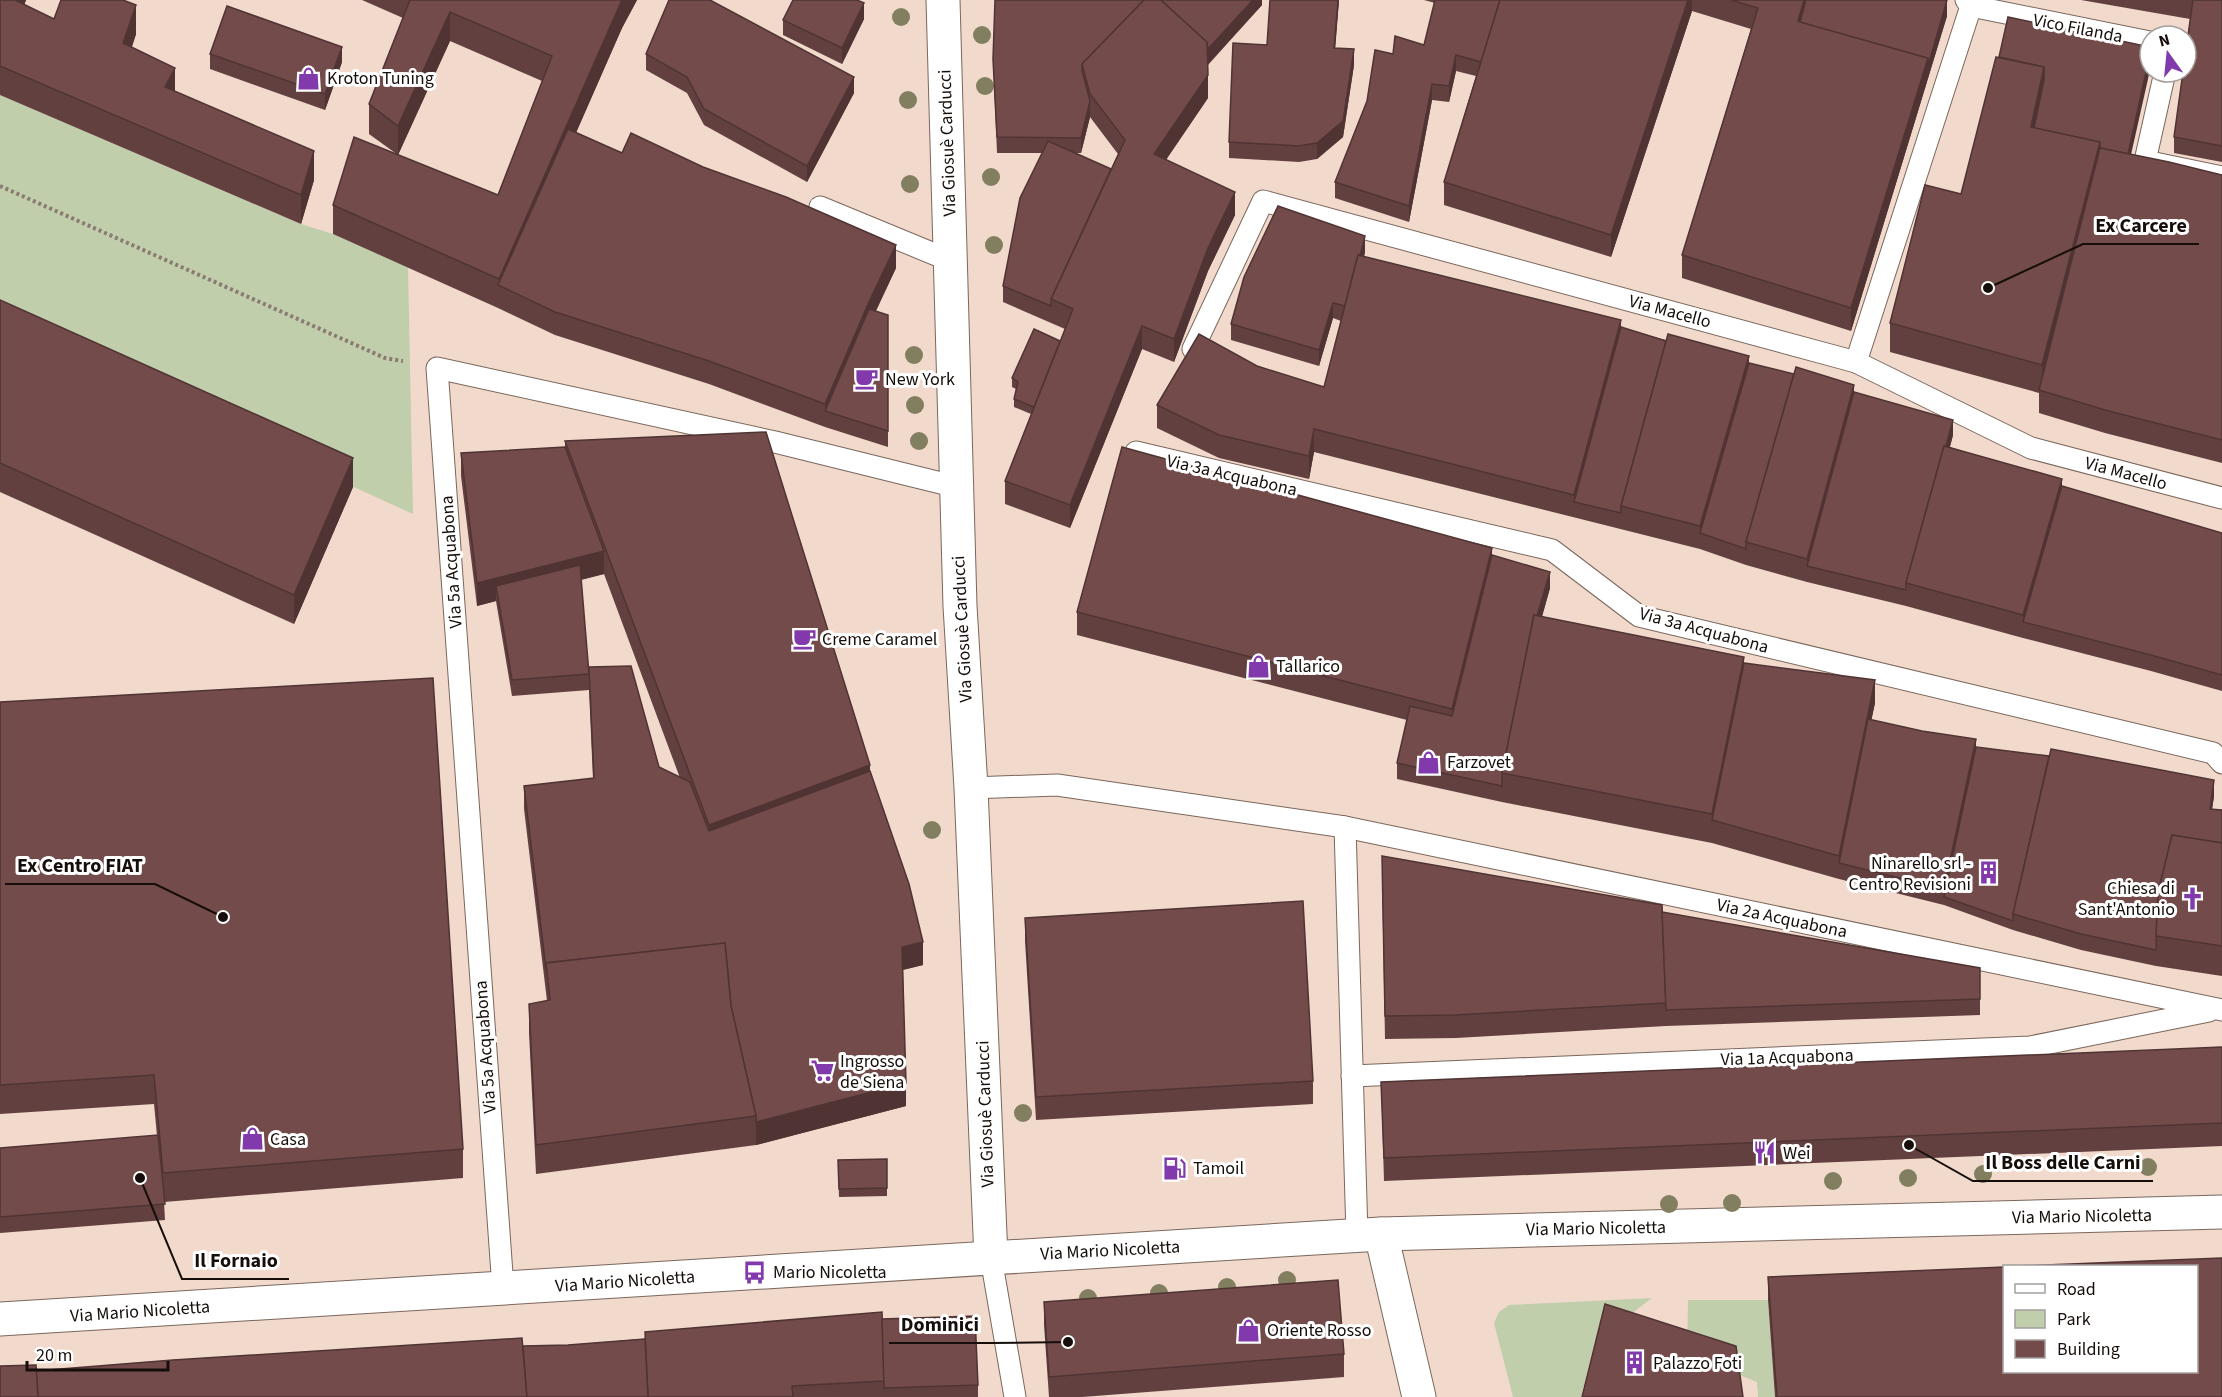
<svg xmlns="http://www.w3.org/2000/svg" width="2222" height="1397" viewBox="0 0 2222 1397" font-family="'Source Sans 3',sans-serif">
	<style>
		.green { fill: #c1ceab }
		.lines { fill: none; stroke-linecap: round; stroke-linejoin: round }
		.service-casing { stroke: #7b675c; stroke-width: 23 }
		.minor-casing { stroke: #7b675c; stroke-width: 35 }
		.path { stroke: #8b7a72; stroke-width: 4; stroke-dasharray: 3 3; stroke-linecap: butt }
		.service { stroke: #fff; stroke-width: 21 }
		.minor { stroke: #fff; stroke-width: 33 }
		.tree { fill: #827f61 }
		.wall { fill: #634040; fill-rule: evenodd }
		.shaded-wall { fill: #503434 }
		.building { fill: #734b4b; stroke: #503434; stroke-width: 1.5 }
		.labels { text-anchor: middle; stroke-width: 6; stroke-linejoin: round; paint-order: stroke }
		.street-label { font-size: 18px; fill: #160e0a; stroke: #fff }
		.poi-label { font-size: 18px; fill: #160e0a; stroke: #fff; text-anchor: start }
		.leader { fill: none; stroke: #160e0a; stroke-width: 2 }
		.callout-dot { fill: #160e0a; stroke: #fff; stroke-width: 2 }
		.callout-label { font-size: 20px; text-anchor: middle; font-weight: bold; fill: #160e0a; stroke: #fff; stroke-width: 6; stroke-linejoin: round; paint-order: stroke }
	</style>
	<rect width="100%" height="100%" fill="#f1d9cc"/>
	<g class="green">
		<path d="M0,95l301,129 32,10 75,33 5,247 -413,-188z"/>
		<path d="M1652,1298l-57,43 -14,56h-68l-19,-74 5,-11 10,-7z"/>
		<path d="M1688,1300h80l7,97h-17l-1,-15 -70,-28z"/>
	</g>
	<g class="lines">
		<defs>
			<g id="service">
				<path d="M1971,6l179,36"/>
				<path d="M2165,72l-20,89 77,16"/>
				<path d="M820,207l131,54"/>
				<path d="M1193,349l70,-148 593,161 175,86 191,50"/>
				<path d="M1856,362l115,-356 -5,-6"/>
				<path d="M1136,452l416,98 87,66 574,137 9,10"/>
				<path d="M971,788l86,-3 288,42 877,183"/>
				<path d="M1345,827l12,408"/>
				<path d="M1352,1076l678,-29 179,-36"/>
				<path d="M991,1258l24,139"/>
				<path d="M503,1288l-66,-920 338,74 182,45"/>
			</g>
			<g id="minor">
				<path d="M943,0l17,606 11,182 20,470"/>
				<path d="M1381,1234l38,163"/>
				<path d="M0,1319l1381,-85 841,-22"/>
			</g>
		</defs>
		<use href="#service" class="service-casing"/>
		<use href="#minor" class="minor-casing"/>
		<path class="path" d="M0,186l385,172 18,3"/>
		<use href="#service" class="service"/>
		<use href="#minor" class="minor"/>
	</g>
	<g class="tree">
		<circle cx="901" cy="17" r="9"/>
		<circle cx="982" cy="35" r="9"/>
		<circle cx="985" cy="86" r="9"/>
		<circle cx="908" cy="100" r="9"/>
		<circle cx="991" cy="177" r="9"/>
		<circle cx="910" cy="184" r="9"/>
		<circle cx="994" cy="245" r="9"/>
		<circle cx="914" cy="355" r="9"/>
		<circle cx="915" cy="405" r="9"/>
		<circle cx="919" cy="441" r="9"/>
		<circle cx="932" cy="830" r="9"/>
		<circle cx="1023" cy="1113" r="9"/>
		<circle cx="2148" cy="1167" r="9"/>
		<circle cx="1983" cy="1174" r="9"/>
		<circle cx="1908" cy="1178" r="9"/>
		<circle cx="1833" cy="1181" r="9"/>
		<circle cx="1732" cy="1203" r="9"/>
		<circle cx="1669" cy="1204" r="9"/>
		<circle cx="1287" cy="1280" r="9"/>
		<circle cx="1227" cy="1287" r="9"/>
		<circle cx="1159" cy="1293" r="9"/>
		<circle cx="1088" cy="1298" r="9"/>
	</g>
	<g class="wall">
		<path d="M0,0h26l-2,5 30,14 82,15 -4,13 43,44 139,89 -13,44 -301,-129z"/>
		<path d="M362,0h275l-15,28 -46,105 320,135 -20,43 12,4v132l-63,-20 -116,-43 -154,-49 -57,-27 -165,-74v-29l165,-10 44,-114 -92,-40 -52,114 -29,-21v-30l34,-86z"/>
		<path d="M1262,0v5l-54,60v33l-42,62 69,55 -27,56 -34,91 -32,-13 -72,179 -65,-24v-23l26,-67 -17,-7v-8l2,-10 -4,-2v-9l48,-37 5,-12 -62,-27v-16l39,-133h-45l-4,-94zM1090,117l28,37 -7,15 -35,-16h5z"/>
		<path d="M1270,0h69l-4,48 19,17 -11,72 -26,22 -18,3 -70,-4v-16l38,-97z"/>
		<path d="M1424,0h523v16l-96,315 -169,-53v-23l69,-226 -59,-18 -81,246 -167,-52v-23l32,-106 -20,-5 -7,31 -17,-2 -23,122 -74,-24v-16l58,-128 31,-9 11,-42z"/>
		<path d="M2081,0h141v162l-48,-9v-16l16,-118z"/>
		<path d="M864,19l-22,45 -59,-29v-15z"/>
		<path d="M210,54l132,8 -17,48 -115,-41z"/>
		<path d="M646,54l208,39 -47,89 -103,-57 -17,-32 -41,-23z"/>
		<path d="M1999,57l132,97 91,21v288l-117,-30 -66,-20v-20l-149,-41v-29l71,-129z"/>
		<path d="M1365,252l-1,5 490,135 99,43 -3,12 112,39 160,47v158l-71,-20 -128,-33 -117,-32 -99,-24 -61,-17 -46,-16 -386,-97 -5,27 -90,-21 -62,-30v-23l167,-18 17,-66 -8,-3 -14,48 -88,-26v-16z"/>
		<path d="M0,300l353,187 -59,137 -294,-132z"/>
		<path d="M565,441l305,330 53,194 -20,5 3,136 -150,39 -220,29 -7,-141v-29l18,-3 -23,-192v-23l69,-7 -4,-89 -77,6 -16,-95 -19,5 -16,-130v-23l104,-6zM604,574l76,204 -21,-11 -70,-93 -8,-94z"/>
		<path d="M1492,555l58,33 -8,29 202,46 131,40 -4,17 105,27 238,49 -2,13 10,1v166l-66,-10 -75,-16 -68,-20 -69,-25 -105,-26 -127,-36 -210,-41 -105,-23v-16l10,-43 -330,-85v-23z"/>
		<path d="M0,702l463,447v29l-299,24 1,18 -165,13v-85l157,-12 -3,-32 -154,10z"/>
		<path d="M1382,879l280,33 318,56v47l-314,11 -210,12 -71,1z"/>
		<path d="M1025,918l288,163v23l-277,16 -11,-179z"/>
		<path d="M2222,1047v99l-838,35 -3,-99z"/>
		<path d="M887,1159v37l-48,1 -1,-37z"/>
		<path d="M2191,1259l31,138h-447l-7,-97v-23z"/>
		<path d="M1044,1302l300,52v23l-262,20h-33l-5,-72z"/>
		<path d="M882,1319l96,66v12h-978l36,-26 487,-25 45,-1z"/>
	</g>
	<g class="shaded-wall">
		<path d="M15,0h11l-11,30z"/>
		<path d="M622,0h15l-15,28 -115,261 -8,-4v-6z"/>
		<path d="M1253,0h9v5l-55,60v-16z"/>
		<path d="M1338,0h1l-5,64v-16z"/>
		<path d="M1688,0h4v11l-81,246v-22z"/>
		<path d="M1804,0h7l-8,30 -5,-9z"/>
		<path d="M1947,0v16l-96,315v-23l77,-250z"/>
		<path d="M864,3v16l-22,45v-16z"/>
		<path d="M136,5v29l-13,38v-29z"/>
		<path d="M450,12v29l-52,114v-29z"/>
		<path d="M342,47v15l-17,48v-16z"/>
		<path d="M1354,49v16l-11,72 -26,22v-16z"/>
		<path d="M2150,54v16l-24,107v-16z"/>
		<path d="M1456,55v16l-7,31v-16z"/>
		<path d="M2044,67v29l-10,45 -3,-14z"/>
		<path d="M175,68v29l-10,-10z"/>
		<path d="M1208,75v23l-54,79v-23z"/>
		<path d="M854,77v16l-47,89v-16z"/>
		<path d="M1432,84v16l-23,122v-16z"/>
		<path d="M1090,101v16l-9,36v-15z"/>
		<path d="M2100,142v29l-58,223v-29z"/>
		<path d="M314,151v29l-13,44v-29z"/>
		<path d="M1235,192v23l-27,56 -34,91v-23l34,-91z"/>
		<path d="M1365,236v16l-19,71v-16z"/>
		<path d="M896,245v23l-27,57 -44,86v-7l44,-102z"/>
		<path d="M1333,303v15l-14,48v-16z"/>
		<path d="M1621,320v23l-47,159v-7z"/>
		<path d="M1142,326v23l-72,179v-23z"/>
		<path d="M1749,356v23l-49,154v-7z"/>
		<path d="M1854,385v23l-47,158v-7z"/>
		<path d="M1953,420v15l-41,150 -4,-1z"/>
		<path d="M1314,429v23l-5,27v-23z"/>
		<path d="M353,458v29l-59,137v-29z"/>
		<path d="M2062,479v23l-39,120v16v-23z"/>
		<path d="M1492,548v23l-40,161v-23z"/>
		<path d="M604,551v23l-105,26 -3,-14v15l-19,5v-23z"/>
		<path d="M1550,572v16l-16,56v-16z"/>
		<path d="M1744,657v29l-32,134v-6z"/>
		<path d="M1875,680v23l-33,160h-3v16v-23z"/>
		<path d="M1976,739v16l-32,142v-8z"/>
		<path d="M870,765v29l-161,60v-29z"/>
		<path d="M2214,780v16l-4,28v-15z"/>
		<path d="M923,942v23l-21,5v-23z"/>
		<path d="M906,1083v23l-150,39v-23z"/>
	</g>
	<g class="building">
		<path d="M0,0h15l39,19 7,-19h62l13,5 -13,38 52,25 -10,19 149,64 -13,44 -301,-129z"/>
		<path d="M410,0h212l-123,279 -166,-74 21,-68 144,58 54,-139 -102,-44 -52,114 -29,-22z"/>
		<path d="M669,0h41l144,77 -47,89 -103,-57 -17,-32 -41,-23z"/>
		<path d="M793,0h64l7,3 -22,45 -59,-28z"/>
		<path d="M995,0h149l-62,64v7l8,30 -9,37 -84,-1 -4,-78z"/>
		<path d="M1144,0h17l46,42 1,33 -54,79 81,38 -27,56 -34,91 -32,-13 -72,179 -65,-24 68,-172 -22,-10 74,-159 -35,-46 -8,-30z"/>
		<path d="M1161,0h92l-45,49 -1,-7z"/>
		<path d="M1270,0h68l-4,48 20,1 -11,72 -26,22 -18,3 -70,-4 4,-99 34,2z"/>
		<path d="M1435,0h65l-19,62 -25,-7 -7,31 -17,-2 -23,122 -74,-24 32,-81 8,-51 18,4 2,-18 29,9z"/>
		<path d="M1500,0h188l-77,235 -167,-53z"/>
		<path d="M1731,0h73l-6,21 130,37 -77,250 -169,-53 76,-247z"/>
		<path d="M1806,0h141l-19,66v-8l-128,-36z"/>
		<path d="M2193,0h29v146l-48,-9 9,-65h3v-22z"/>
		<path d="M227,6l115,41 -17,47 -115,-40z"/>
		<path d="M2008,17l142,30v7l-22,100 -28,-6v-6l-66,-14 10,-48v-13l-45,-10z"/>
		<path d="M1996,57l48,10 -13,60 69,15 -58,223 -152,-42 35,-138 36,9z"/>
		<path d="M568,129l54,24 9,-20 72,34 83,30 110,48 -27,57 -44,102 -116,-43 -154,-49 -57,-27z"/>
		<path d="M1048,141l63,28 -60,130v7l-48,-20 17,-88z"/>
		<path d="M2100,148l69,14 53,13v265l-117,-30 -66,-20z"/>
		<path d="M1278,206l87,30 -5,20 -2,-1 -13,51 -12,-3 -14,47 -88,-26 13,-47z"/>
		<path d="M1358,255l263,65 -47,175 -260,-66 -5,27 -90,-21 -62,-30 42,-71 58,32 67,21z"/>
		<path d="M0,300l353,158 -59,137 -294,-132z"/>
		<path d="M869,309l19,6v116l-63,-20z"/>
		<path d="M1621,327l45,14 -45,165v7l-47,-11z"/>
		<path d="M1034,329l26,12 -26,66 -20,-8 4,-17 -6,-4z"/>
		<path d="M1668,334l81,22 -49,170 -79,-20z"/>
		<path d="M1749,363l45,11 -48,168v7l-46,-16z"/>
		<path d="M1796,367l58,18 -47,174 -61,-17z"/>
		<path d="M1854,392l99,28 -7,26h-2l-38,137v7l-99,-24z"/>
		<path d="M766,432l104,333 -161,60 -144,-384z"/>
		<path d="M1944,446l118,33 -39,136 -117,-32z"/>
		<path d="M565,447l39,104 -127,32 -16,-130z"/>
		<path d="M1122,447l370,101 -40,161 -375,-97z"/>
		<path d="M2062,486l160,47v142l-71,-20 -128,-33z"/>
		<path d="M1492,555l58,17 -13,44 -3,-1 -32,158v13l-105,-23 13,-57 42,10z"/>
		<path d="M580,565l9,109 -77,6 -16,-94z"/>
		<path d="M1534,615l210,42 -32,157 -210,-41z"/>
		<path d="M1744,663l131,17 -36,176 -127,-36z"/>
		<path d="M631,666l28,101 31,15 19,49 161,-60 39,113 14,58 -21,5 4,136 -150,39v-6l-25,-110 -6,-63 -179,20v6l-22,-183 70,-8 -5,-111z"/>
		<path d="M433,678l30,471 -300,24 -9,-98 -154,10v-383z"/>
		<path d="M1868,719l54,12 54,8 -32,150 -105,-26z"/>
		<path d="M1976,747l73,9 -36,158v7l-69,-24z"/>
		<path d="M2051,749l163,31 -4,29 12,1v33l-50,-8 -14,58 -2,57 -75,-16 -68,-20z"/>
		<path d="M2172,835l50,8v103l-66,-10 2,-43z"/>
		<path d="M1382,856l280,49 4,98 -210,12 -71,1z"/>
		<path d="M1303,901l10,180 -277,16 -11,-179z"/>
		<path d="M1662,912l318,56v31l-314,11z"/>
		<path d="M725,943l6,63 25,110 -220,29 -7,-141 21,-4 -4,-37z"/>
		<path d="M2222,1047v76l-838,35 -3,-76z"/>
		<path d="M158,1135l7,69 -165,13v-69z"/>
		<path d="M887,1159v29l-48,1 -1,-29z"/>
		<path d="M2222,1258v139h-445l-9,-120 236,-10v104h192v-105h-179z"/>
		<path d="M1338,1280l6,74 -295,23 -5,-75z"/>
		<path d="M1605,1304l131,42 7,51h-161z"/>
		<path d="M882,1312l2,69 -92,5 1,11h-145l-3,-65z"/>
		<path d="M975,1316l3,69 -94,3 -2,-69z"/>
		<path d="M522,1338l5,59h-489l-2,-26 137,-11z"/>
		<path d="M645,1339l3,58h-121l-4,-51 45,-1z"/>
		<path d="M36,1365l2,32h-38v-31z"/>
	</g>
	<defs>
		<symbol id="shop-bare" viewBox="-9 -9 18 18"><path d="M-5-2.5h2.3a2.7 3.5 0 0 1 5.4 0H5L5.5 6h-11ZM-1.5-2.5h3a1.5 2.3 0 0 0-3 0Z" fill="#8139ac" stroke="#fff" stroke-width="2.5" paint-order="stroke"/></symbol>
		<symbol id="cafe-bare" viewBox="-9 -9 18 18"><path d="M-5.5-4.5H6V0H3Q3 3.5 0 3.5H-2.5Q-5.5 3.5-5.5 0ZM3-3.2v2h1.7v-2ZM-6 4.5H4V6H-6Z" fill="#8139ac" stroke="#fff" stroke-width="2.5" paint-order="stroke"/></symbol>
		<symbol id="building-bare" viewBox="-9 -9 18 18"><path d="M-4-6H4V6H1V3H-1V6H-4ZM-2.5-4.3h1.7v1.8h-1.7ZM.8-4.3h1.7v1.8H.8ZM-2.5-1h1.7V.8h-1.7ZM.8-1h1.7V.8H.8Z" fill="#8139ac" stroke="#fff" stroke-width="2.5" paint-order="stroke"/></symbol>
		<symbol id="church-bare" viewBox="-9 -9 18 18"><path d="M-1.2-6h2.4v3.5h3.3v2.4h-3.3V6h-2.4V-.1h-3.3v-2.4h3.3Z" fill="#8139ac" stroke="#fff" stroke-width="2.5" paint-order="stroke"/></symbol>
		<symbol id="supermarket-bare" viewBox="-9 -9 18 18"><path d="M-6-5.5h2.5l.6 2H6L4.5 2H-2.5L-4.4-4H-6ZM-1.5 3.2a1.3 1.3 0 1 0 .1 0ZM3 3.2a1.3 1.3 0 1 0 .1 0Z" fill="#8139ac" stroke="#fff" stroke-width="2.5" paint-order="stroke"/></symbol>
		<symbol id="restaurant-bare" viewBox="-9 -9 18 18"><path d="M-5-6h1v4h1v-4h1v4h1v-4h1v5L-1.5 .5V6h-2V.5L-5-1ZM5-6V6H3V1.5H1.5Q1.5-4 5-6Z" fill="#8139ac" stroke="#fff" stroke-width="2.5" paint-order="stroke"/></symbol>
		<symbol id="fuel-bare" viewBox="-9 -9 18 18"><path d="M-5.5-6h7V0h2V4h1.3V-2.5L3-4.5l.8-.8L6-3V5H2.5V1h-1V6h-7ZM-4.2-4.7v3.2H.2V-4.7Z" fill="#8139ac" stroke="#fff" stroke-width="2.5" paint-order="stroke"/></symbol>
		<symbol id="bus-bare" viewBox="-9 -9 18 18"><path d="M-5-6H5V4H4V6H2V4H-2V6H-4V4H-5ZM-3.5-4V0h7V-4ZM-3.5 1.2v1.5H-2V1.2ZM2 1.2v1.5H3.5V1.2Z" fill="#8139ac" stroke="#fff" stroke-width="2.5" paint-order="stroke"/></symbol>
	</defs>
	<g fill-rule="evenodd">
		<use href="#shop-bare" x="292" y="62" width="33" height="33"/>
		<use href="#cafe-bare" x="850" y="362" width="33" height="33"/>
		<use href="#cafe-bare" x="788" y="622" width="33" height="33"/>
		<use href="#shop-bare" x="1242" y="650" width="33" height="33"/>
		<use href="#shop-bare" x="1412" y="746" width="33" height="33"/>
		<use href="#building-bare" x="1972" y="856" width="33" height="33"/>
		<use href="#church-bare" x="2176" y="882" width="33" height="33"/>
		<use href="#supermarket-bare" x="806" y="1054" width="33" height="33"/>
		<use href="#shop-bare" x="236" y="1122" width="33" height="33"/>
		<use href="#restaurant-bare" x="1748" y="1136" width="33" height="33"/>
		<use href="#fuel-bare" x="1158" y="1152" width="33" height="33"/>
		<use href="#bus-bare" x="738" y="1256" width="33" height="33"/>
		<use href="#shop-bare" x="1232" y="1314" width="33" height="33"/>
		<use href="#building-bare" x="1618" y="1346" width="33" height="33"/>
	</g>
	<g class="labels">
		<g class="street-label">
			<text transform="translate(2078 28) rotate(11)" y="6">Vico Filanda</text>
			<text transform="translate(947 143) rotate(-92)" y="6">Via Giosuè Carducci</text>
			<text transform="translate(1670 311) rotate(15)" y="6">Via Macello</text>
			<text transform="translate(2126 473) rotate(15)" y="6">Via Macello</text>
			<text transform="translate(1232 475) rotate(13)" y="6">Via 3a Acquabona</text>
			<text transform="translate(451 562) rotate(-94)" y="6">Via 5a Acquabona</text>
			<text transform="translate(962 629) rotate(-93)" y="6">Via Giosuè Carducci</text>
			<text transform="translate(1704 630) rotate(15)" y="6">Via 3a Acquabona</text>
			<text transform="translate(1782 918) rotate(12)" y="6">Via 2a Acquabona</text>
			<text transform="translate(485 1047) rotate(-94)" y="6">Via 5a Acquabona</text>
			<text transform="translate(1787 1057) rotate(-2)" y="6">Via 1a Acquabona</text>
			<text transform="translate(985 1114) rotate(-92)" y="6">Via Giosuè Carducci</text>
			<text transform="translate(2082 1216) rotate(-1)" y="6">Via Mario Nicoletta</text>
			<text transform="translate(1596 1228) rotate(-1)" y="6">Via Mario Nicoletta</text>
			<text transform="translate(1110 1250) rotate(-3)" y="6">Via Mario Nicoletta</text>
			<text transform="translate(625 1281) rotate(-4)" y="6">Via Mario Nicoletta</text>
			<text transform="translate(140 1311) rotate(-4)" y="6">Via Mario Nicoletta</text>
		</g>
		<g class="poi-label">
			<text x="327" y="84">Kroton Tuning</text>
			<text x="885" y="385">New York</text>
			<text x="822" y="645">Creme Caramel</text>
			<text x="1276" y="672">Tallarico</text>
			<text x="1447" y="768">Farzovet</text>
			<text x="1971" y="869" text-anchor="end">Ninarello srl -<tspan x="1971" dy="21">Centro Revisioni</tspan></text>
			<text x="2175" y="894" text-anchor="end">Chiesa di<tspan x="2175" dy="21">Sant'Antonio</tspan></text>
			<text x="840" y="1067">Ingrosso<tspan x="840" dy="21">de Siena</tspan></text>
			<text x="270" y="1145">Casa</text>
			<text x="1783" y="1159">Wei</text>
			<text x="1193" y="1174">Tamoil</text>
			<text x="773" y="1278">Mario Nicoletta</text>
			<text x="1267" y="1336">Oriente Rosso</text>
			<text x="1653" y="1369">Palazzo Foti</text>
		</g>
	</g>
	<path class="leader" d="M1988 288L2083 244H2199M223 917L155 884H5M1909 1145L1973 1181H2153M140 1178L182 1279H289M1068 1342L991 1343H889"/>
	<g class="callout-dot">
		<circle cx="1988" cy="288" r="6"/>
		<circle cx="223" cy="917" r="6"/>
		<circle cx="1909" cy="1145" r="6"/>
		<circle cx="140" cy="1178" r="6"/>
		<circle cx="1068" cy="1342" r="6"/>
	</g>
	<g class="callout-label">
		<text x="2141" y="232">Ex Carcere</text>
		<text x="80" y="872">Ex Centro FIAT</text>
		<text x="2063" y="1169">Il Boss delle Carni</text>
		<text x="236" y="1267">Il Fornaio</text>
		<text x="940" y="1331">Dominici</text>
	</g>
	<rect x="2003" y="1265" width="195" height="108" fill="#ffffff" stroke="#a29f9d" stroke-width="1.5"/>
	<rect x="2015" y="1284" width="30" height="9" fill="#ffffff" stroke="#a29f9d" stroke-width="1.5"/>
	<text x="2057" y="1295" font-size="18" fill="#160e0a">Road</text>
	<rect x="2015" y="1310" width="30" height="18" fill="#c1ceab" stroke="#a29f9d" stroke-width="1.5"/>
	<text x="2057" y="1325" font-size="18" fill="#160e0a">Park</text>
	<rect x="2015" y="1340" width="30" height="18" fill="#734b4b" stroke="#a29f9d" stroke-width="1.5"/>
	<text x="2057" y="1355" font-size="18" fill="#160e0a">Building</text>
	<g transform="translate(2168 54) rotate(345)"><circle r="28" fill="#ffffff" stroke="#a29f9d" stroke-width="1.5"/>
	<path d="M0-4.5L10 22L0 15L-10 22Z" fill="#8139ac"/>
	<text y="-9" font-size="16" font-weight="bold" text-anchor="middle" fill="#160e0a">N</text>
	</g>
	<path d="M27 1361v9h141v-9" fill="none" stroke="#160e0a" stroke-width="3"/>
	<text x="36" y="1361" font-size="18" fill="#160e0a" stroke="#ffffff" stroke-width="4.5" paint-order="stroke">20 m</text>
</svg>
